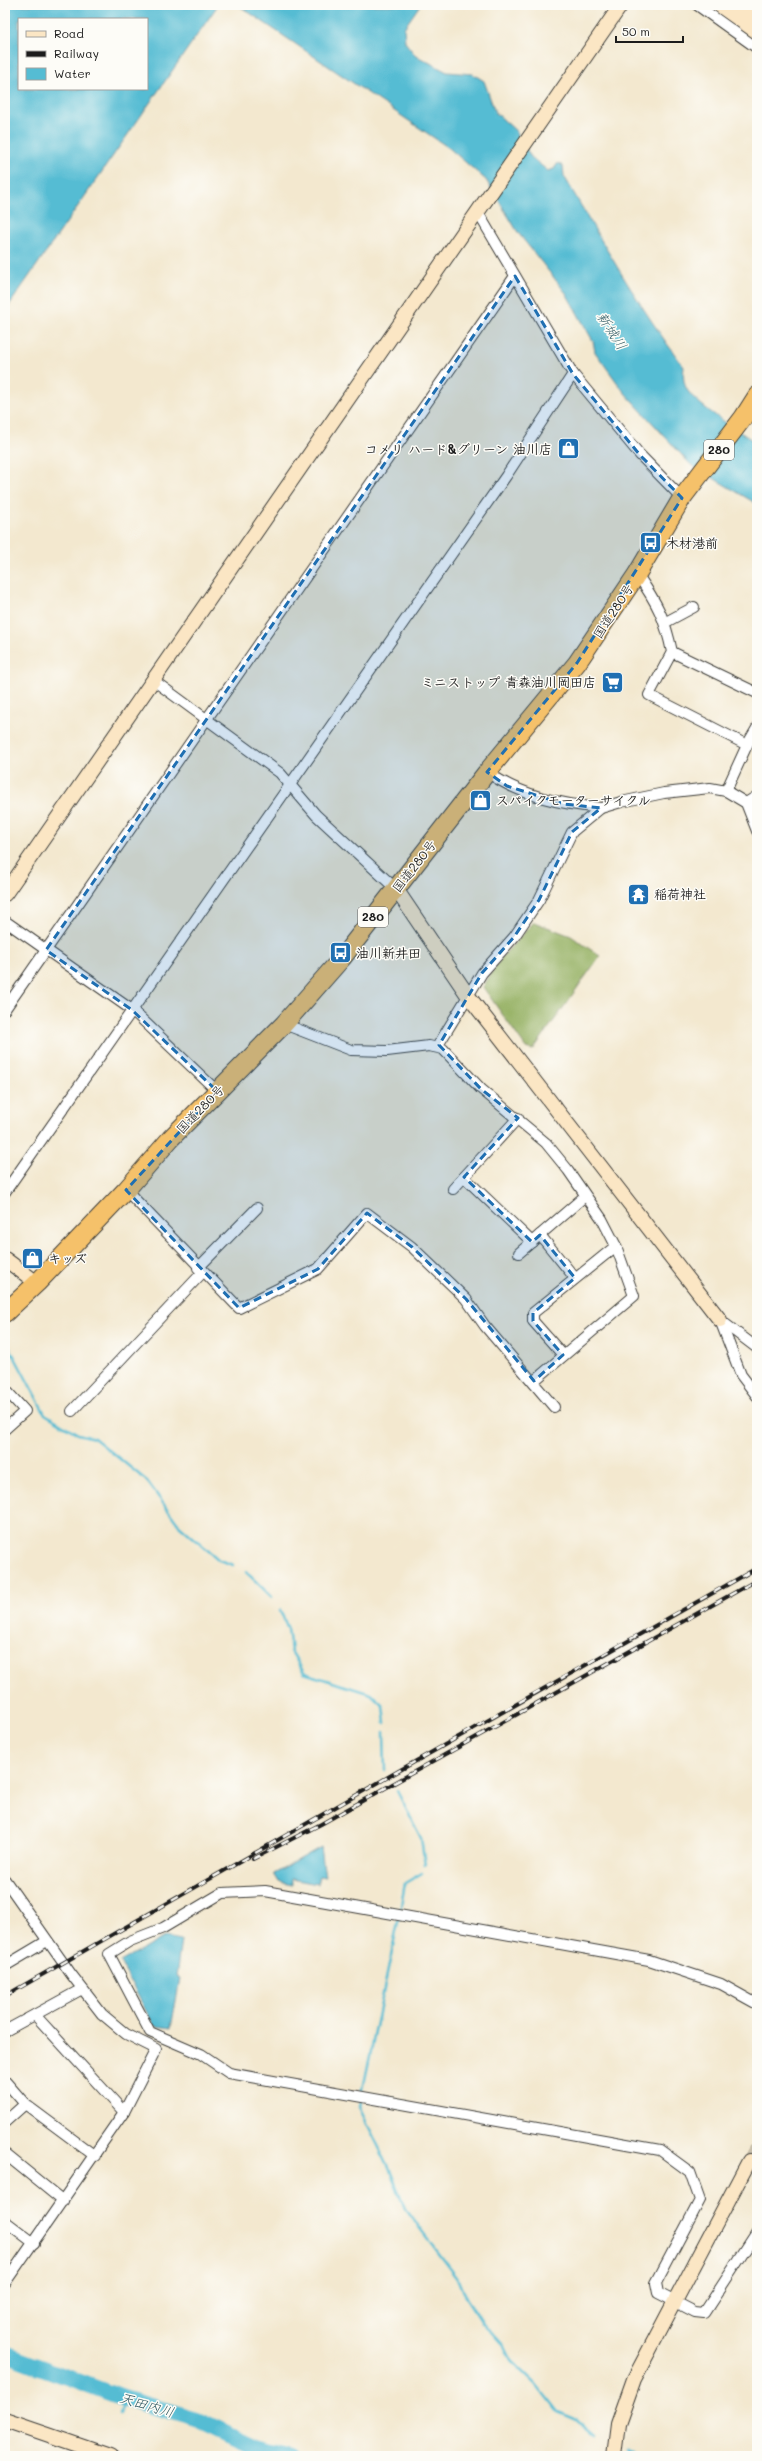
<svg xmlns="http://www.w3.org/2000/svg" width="762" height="2461" viewBox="0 0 762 2461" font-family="Mali,'Klee One',sans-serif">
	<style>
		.forest { fill: #95b163; stroke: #586640 }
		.water { fill: #55bcd3; stroke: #386c78; fill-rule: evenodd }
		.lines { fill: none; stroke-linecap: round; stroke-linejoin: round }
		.stream { stroke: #55bcd3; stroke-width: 2.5 }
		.river { stroke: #55bcd3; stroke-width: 16 }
		.secondary-tunnel { stroke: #c8bfab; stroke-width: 14; stroke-dasharray: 14 7; stroke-linecap: butt }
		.street-casing { stroke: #3c3b37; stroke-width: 12 }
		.secondary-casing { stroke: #3c3b37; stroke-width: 16 }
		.highway-casing { stroke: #3c3b37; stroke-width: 20 }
		.street { stroke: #fff; stroke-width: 10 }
		.secondary { stroke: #fbe6c4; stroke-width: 14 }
		.highway { stroke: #f5c16b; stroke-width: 18 }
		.rail-casing { stroke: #1c1c1c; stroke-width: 4 }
		.rail { stroke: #fdfcf7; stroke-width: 2.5; stroke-dasharray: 8; stroke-linecap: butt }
		.marked { fill: #1f6fb2; fill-opacity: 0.2; stroke: #1f6fb2; stroke-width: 3; stroke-dasharray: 8 5; stroke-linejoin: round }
		.labels { text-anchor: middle; stroke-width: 3; stroke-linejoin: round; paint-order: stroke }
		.shield { fill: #fdfcf7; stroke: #605f5e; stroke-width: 1 }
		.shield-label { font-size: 12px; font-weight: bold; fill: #1c1c1c }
		.poi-label { font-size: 13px; font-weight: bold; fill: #1c1c1c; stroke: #fdfcf7; text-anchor: start }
		.street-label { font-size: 13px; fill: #1c1c1c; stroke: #fdfcf7 }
		.water-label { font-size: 14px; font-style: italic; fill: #335c65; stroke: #fdfcf7 }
	</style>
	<rect width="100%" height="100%" fill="#fdfcf7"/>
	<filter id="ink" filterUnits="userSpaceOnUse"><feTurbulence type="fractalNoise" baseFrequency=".025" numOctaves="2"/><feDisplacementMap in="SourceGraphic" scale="8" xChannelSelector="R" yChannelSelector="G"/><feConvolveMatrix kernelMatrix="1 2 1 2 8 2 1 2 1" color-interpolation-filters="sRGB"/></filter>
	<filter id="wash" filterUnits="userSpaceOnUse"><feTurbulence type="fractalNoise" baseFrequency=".012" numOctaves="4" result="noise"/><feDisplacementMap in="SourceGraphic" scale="16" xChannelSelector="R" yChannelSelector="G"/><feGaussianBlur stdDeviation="0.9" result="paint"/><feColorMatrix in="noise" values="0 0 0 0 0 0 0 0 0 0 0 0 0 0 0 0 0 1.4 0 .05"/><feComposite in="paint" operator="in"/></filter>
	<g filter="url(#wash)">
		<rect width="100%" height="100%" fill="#f3e8cf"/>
		<path class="forest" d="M534,922l37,14 29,20 -67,94 -7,-2 -43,-61 18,-29z"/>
		<g class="water">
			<path d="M5,5h213l-213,306zM19,19h128v70h-128z"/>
			<path d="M238,5h182l-16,23 1,14 10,13 32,17 26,2 11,7 11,31 21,19 15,26 17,14 6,-2 4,-6 5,3 1,10c38,66 75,131 120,191 -1,8 -1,17 4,24 10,15 52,41 69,52v61l-66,-39 -67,-73 -29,-40 -2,-11 -27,-48 -47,-59 -33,-54 -37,-32z"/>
			<path d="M321,1847l4,30 -6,-1 -2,8 -25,-5v6l-13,-3 -5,-8z"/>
			<path d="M165,1937l16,3 -5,37 4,1 -9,50 -17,-2 -34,-64z"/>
		</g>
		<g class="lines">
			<g class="stream">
				<path d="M5,1339l40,75 33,20 16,4 53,43 31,43 41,36 14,5"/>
				<path d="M246,1572l26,25"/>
				<path d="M280,1610l8,19 3,22 13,22 67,21 12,11 2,18"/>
				<path d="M384,1732l1,38"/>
				<path d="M397,1791l24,47 4,27"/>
				<path d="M400,1912l5,-29 17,-10"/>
				<path d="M362,2094l37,-177"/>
				<path d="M361,2099l-2,8 30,61 17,42 53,70 6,15 18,28 21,23 7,14 25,24 22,28 17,7 19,16"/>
				<path d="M119,2413l4,-15"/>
				<path d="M627,2450l7,6"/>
			</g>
			<path class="river" d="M5,2354l118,44 74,21 60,28 32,9"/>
		</g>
	</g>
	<g filter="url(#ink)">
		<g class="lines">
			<path class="secondary-tunnel" d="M749,2161l8,-15"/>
			<defs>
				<g id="street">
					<path d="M697,5l60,43"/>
					<path d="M477,211l96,163 67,81 42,43"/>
					<path d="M637,574c20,29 28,44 35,78l-23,43 98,50 -21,46"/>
					<path d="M666,622l28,-15"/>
					<path d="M672,652l85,41"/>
					<path d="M153,680l127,93 36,42 80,74"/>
					<path d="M747,745l10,-17"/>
					<path d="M487,772c34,24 73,32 114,36"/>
					<path d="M746,803l11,-7"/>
					<path d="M5,921l127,89 85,81"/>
					<path d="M5,1009l510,-733"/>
					<path d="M284,1024l67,26 36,1 42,-5 14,3 38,40 65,54 22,27 34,49 14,27 18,50 -100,85"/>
					<path d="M437,1047l45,-74 32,-36 25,-37 33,-68 29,-24 20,-6 43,-9 46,-5 16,3 20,12 11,28"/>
					<path d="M464,1177l68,65"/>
					<path d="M453,1189l65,-71"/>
					<path d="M126,1190l113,118 79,-39 49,-56 45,34 54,52 19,27 69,81"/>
					<path d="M5,1192l501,-716 67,-102"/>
					<path d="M540,1235l35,43"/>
					<path d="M519,1253l66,-57"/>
					<path d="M198,1268l59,-60"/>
					<path d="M720,1320l21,55 16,21"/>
					<path d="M720,1320l37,28"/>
					<path d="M563,1355l-30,-34v-8l83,-67"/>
					<path d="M5,1389l20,22 -20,18"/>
					<path d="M72,1411l131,-139"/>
					<path d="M5,1880l66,94 31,40 24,20 30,15 -32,63 -119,171"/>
					<path d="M5,1966l42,-25"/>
					<path d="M757,2004l-36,-20 -72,-24 -384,-69 -43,2 -59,35 -33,13 -21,13 41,78 51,22 28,19 431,77 30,22 10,28 -44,83 2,10 37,19 9,1 53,-81"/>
					<path d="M35,2015l89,97"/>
					<path d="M5,2031l77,-42"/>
					<path d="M5,2081l20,23 70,52"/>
					<path d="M5,2122l20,-18"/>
					<path d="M5,2154l58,47"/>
					<path d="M5,2221l29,22"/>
				</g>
				<g id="secondary">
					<path d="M719,5l38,27"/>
					<path d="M738,5l19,13"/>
					<path d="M396,889l73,108 251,323"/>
					<path d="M5,894l616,-889"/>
					<path d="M5,1259l32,24"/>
					<path d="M5,2420l105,36"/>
					<path d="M614,2456l4,-32 16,-45 115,-218"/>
				</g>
				<path id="highway" d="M5,1313l32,-30 89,-93 45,-52 113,-114 58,-66 145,-186 90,-109 60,-89 45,-76 61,-80 14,-22"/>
			</defs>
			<use href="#street" class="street-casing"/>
			<use href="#secondary" class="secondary-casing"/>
			<use href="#highway" class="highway-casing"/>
			<use href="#street" class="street"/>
			<use href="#secondary" class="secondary"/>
			<use href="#highway" class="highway"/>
			<defs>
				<g id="rail">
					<path d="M253,1859l68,-35 436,-244"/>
					<path d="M5,1996c251,-143 500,-287 752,-428"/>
				</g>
			</defs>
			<use href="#rail" class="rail-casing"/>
			<use href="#rail" class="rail"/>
		</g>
	</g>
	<path class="marked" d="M515,276l58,98 67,81 42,43 -105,165 -90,109 20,14 57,18 37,4 -29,24 -33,68 -25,37 -32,36 -43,72 42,44 37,29 -54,59 68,65 8,-7 35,43 -42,35v8l30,34 -29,26 -68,-82 -54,-52 -45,-34 -49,56 -79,39 -113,-118 91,-99 -85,-81 -86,-60z"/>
	<defs>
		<symbol id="shop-square" viewBox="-11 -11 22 22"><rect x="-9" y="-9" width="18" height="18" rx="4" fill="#1f6fb2" stroke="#fdfcf7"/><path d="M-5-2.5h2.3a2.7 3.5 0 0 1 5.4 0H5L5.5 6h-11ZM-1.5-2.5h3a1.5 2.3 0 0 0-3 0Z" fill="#fff"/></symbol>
		<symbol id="bus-square" viewBox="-11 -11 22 22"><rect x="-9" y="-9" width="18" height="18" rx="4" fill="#1f6fb2" stroke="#fdfcf7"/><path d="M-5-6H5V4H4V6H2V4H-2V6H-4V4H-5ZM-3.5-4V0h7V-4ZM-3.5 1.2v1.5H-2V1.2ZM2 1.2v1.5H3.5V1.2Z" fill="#fff"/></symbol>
		<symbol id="supermarket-square" viewBox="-11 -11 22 22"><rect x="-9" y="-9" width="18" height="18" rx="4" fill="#1f6fb2" stroke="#fdfcf7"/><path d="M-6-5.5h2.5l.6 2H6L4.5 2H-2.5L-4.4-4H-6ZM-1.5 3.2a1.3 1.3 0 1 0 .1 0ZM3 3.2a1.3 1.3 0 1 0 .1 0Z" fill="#fff"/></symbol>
		<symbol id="temple-square" viewBox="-11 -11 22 22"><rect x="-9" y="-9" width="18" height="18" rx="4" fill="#1f6fb2" stroke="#fdfcf7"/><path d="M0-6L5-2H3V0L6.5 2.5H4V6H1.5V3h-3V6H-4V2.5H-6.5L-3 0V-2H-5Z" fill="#fff"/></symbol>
	</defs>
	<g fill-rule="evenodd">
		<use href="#shop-square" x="556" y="436" width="25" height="25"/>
		<use href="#bus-square" x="638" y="530" width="25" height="25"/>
		<use href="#supermarket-square" x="600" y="670" width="25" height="25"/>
		<use href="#shop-square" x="468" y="788" width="25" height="25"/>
		<use href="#temple-square" x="626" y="882" width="25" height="25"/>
		<use href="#bus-square" x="328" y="940" width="25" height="25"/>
		<use href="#shop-square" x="20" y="1246" width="25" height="25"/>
	</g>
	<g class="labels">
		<g class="shield">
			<rect x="704" y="440" width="30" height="20" rx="3"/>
			<rect x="358" y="907" width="30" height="20" rx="3"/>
		</g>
		<g class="shield-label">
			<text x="719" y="454">280</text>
			<text x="373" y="921">280</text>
		</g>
		<g class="poi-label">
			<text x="552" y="454" text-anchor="end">コメリ ハード&amp;グリーン 油川店</text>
			<text x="666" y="548">木材港前</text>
			<text x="596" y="687" text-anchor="end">ミニストップ 青森油川岡田店</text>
			<text x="496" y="805">スパイクモーターサイクル</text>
			<text x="654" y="899">稲荷神社</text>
			<text x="356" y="958">油川新井田</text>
			<text x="48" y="1263">キッズ</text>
		</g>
		<g class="street-label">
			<text transform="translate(613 611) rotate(-57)" y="5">国道280号</text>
			<text transform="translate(414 866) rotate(-52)" y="5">国道280号</text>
			<text transform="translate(200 1109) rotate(-46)" y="5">国道280号</text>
		</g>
		<g class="water-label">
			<text transform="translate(612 331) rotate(57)" y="5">新城川</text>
			<text transform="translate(147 2405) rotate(16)" y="5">天田内川</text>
		</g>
	</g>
	<rect width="762" height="2461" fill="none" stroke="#fdfcf7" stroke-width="20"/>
	<rect x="18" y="18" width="130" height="72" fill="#fdfcf7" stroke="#a3a29f"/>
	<rect x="26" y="31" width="20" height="6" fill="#fbe6c4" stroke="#a3a29f"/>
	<text x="54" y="38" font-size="12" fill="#1c1c1c">Road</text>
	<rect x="26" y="51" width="20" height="6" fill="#1c1c1c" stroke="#a3a29f"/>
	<text x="54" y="58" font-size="12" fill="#1c1c1c">Railway</text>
	<rect x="26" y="68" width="20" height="12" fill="#55bcd3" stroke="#a3a29f"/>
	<text x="54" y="78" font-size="12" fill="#1c1c1c">Water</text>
	<path d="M616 36v6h67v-6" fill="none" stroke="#1c1c1c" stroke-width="2"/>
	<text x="622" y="36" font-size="12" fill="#1c1c1c" stroke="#fdfcf7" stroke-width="3" paint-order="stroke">50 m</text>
</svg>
